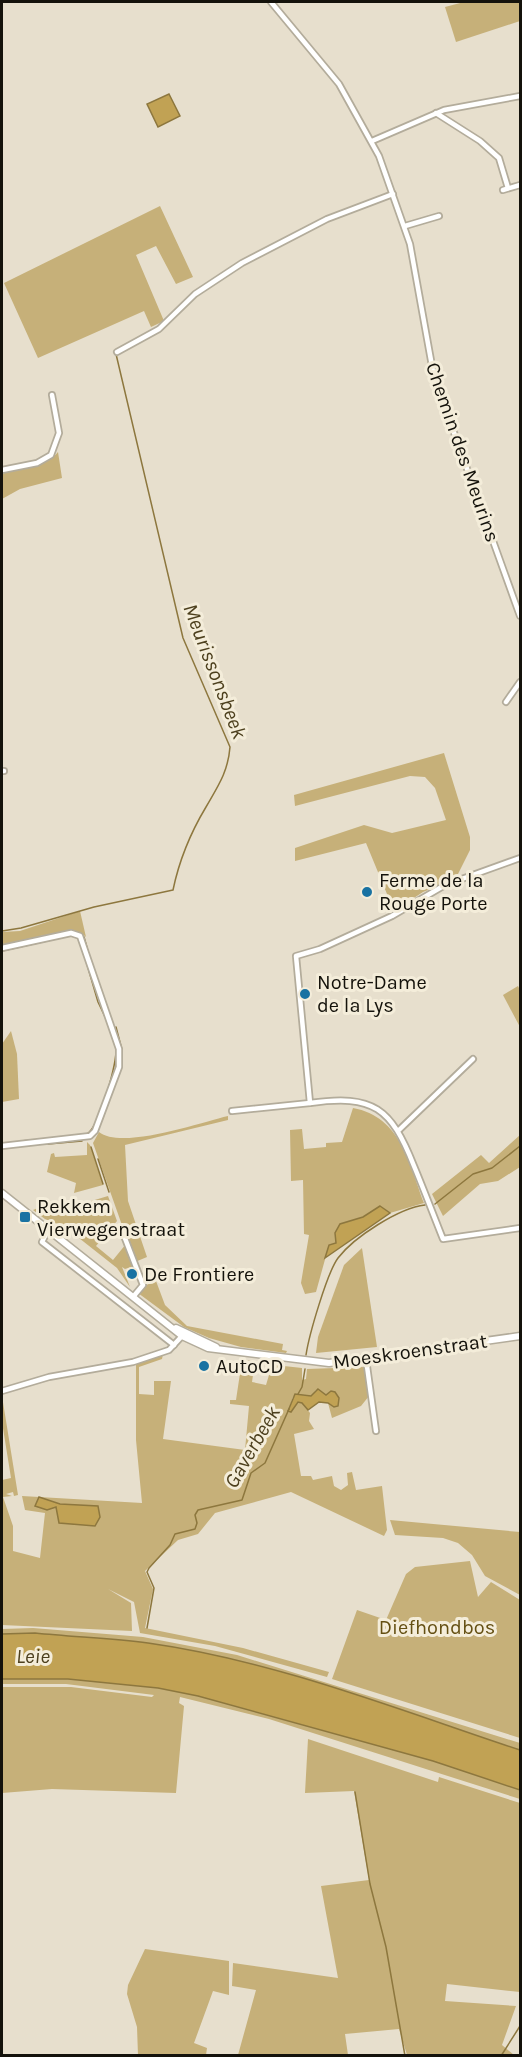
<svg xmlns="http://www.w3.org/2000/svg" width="522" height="2057" viewBox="0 0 522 2057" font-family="Karla,sans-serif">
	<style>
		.green { fill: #c6b079 }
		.water { fill: #c1a254; stroke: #8d773e; stroke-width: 1.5 }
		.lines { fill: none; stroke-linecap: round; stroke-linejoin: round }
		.stream { stroke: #8d773e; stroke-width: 1.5 }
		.street-casing { stroke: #b3ac9b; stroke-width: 8 }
		.secondary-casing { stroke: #b3ac9b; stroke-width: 9 }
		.street { stroke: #fff; stroke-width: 4.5 }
		.secondary { stroke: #fff; stroke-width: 6 }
		.poi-dot { fill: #1972a2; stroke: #f4edda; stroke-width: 2 }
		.labels { text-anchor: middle; stroke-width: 6; stroke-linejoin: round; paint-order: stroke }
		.street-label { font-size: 20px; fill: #14120b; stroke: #f4edda }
		.poi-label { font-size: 20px; fill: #14120b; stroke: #f4edda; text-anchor: start }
		.park-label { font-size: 20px; fill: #644f12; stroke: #f4edda }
		.water-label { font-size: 21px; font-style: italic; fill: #4d401e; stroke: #f4edda }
	</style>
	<rect width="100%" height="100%" fill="#e7dfcd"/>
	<g class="green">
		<path d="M464,2h56v19l-64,21 -11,-35z"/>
		<path d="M160,206l33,71 -17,7 -20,-38 -20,9 28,66 -13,6 -7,-16 -106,47 -34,-75z"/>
		<path d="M58,452l4,26 -42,11 -18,10v-25c17,-7 44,-6 56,-22z"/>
		<path d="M444,753l26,84v13l-12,24 3,3 -38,15 -29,19 -28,-68 -71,18v-13l69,-23 28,8 54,-13 -11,-32 -10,-11 -15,-1 -115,30 -1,-11z"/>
		<path d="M80,911l6,26c-13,-14 -66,5 -84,9v-14l18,-1z"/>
		<path d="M518,986l2,4v37l-17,-32z"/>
		<path d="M11,1031l6,23 2,45 -17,3v-58z"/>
		<path d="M353,1108c48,9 56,55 71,95l-34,10 -10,-7 -17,11 -23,7 -5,9 1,10 -7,2 -13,47 -11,2 -4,-11 8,-48 -5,-1 -1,-54 -12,1 -1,-51 12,-1 2,20 22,-2v-4l16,-1z"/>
		<path d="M228,1116v4l-103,25 3,56 19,56 -12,5 -42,-119 6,-11c22,18 100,-9 129,-16z"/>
		<path d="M520,1135v32l-22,14 -18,3 -37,32 -11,-22 49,-39 8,8z"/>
		<path d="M87,1142l3,3 13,40 -29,8 2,-10 -29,-11 4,-18 3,-1 1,4 32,-2z"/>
		<path d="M108,1196l9,25 -21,25 17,14 13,-16 8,22 -9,3 -3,-2 8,20 -13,-19 -52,-41 -20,-8 -12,-9 12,-5 3,9z"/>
		<path d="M362,1248l15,99 -61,6 2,-16 26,-72z"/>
		<path d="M156,1281l9,24 22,21 96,18 -1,6 5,1 -1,2 -45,-6 -32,-9 -25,-11 -46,-34 6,-7z"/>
		<path d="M163,1354l-1,5 -23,8v27l15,1v-14h17l-8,58 82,11 4,-44 -19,-2v-4h6l6,-40 13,1 -3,21 14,3 3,-10 4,1 2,-11 27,3v12l4,-1 1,-10 57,-2 5,29 -8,10 -29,12 -4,-15 6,4 5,-3 -4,-12 -9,4 -10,-6 -5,7 -14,-3 -4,3 -5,14 3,1 7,-10 4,1 8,10 -1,8 5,8 -20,5 7,42h10l2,4 19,-4 2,10 7,4 7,-5 -1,-12 5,-1 4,18 26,-4 5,44 -3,6 -93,-44 -76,21 -17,21 -20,6 -33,31 8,18 -8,39 98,20 86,24 -2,5 -112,-31 -75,-13 -6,-31 -26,-13 23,14 1,28 -130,-6v-145l9,-2 -9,-56v-26l16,99 -4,1 -1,-4 -7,2 6,2 -9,1 10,29v25l27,7 5,-45 -20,-3 -3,-14 120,7 -6,-63v-76z"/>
		<path d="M390,1520l130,12v63l-35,-19 -13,-21 -14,-12 -15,-5 -48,-3z"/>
		<path d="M470,1561l8,36 13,-15 29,18v138l-188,-59 25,-69 29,10 20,-46 9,-7z"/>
		<path d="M33,1628l110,9 94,18 283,88v7c-169,-56 -338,-119 -518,-116v-5z"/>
		<path d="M2,1679h66l90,9 40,8 235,65 87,29v9l-251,-80 -89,-22 -1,6 5,3 -8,87 -124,-4 -50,4v-106h69l81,10 2,-2 -88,-11h-64z"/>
		<path d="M308,1739l130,43 1,-5 81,26v189l-73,-8 -2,17 71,5 -14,39 12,10h-107l-8,-26 -54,5 3,21h-110l18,-65 -24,-4 1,-23 105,15 -17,-92 48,-6 -15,-89 -49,2z"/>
		<path d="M145,1949l84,12v34l-16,-4 -19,52 13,5 -1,7h-68l-1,-28 -10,-33 1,-9z"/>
	</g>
	<g class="water">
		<path d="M169,94l11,22 -22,11 -11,-23z"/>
		<path d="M380,1206l10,7 -65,45 4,-13 7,-2 -1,-10 5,-9 23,-7z"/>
		<path d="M318,1389l8,6 5,-4 4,1 4,6 -1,8 -4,1 -6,-4 -9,-1 -11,8 -6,-7 -4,-1 -7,10 -3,-1 7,-17 16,2z"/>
		<path d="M39,1497l21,7 38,2 2,11 -5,9 -36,-3 -3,-16 -9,3 -12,-4z"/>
		<path d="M35,1633c38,4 76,5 113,10 128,18 251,67 372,107v40l-87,-29 -235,-65 -40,-8 -90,-9h-66v-45z"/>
	</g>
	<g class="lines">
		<g class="stream">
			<path d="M2,931l19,-3 73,-21 79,-17c6,-29 18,-58 33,-83 12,-21 22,-35 24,-60l-47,-109 -67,-284"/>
			<path d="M84,937l7,25"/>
			<path d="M2,951l67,-15"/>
			<path d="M84,954l14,48 11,23"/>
			<path d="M116,1027l6,23 -1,16"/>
			<path d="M102,1120l17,-47"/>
			<path d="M87,1134c13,-8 30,-71 29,-87"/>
			<path d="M20,1141l26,-2"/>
			<path d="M48,1144l34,-3"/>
			<path d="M91,1147l12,37"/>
			<path d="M98,1159l11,33"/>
			<path d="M435,1204l38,-30 19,-6 28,-22"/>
			<path d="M306,1355c3,-20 21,-82 32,-97 16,-21 61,-50 87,-53"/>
			<path d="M298,1394l4,-7 3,-18"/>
			<path d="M147,1628l7,-40 -7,-16 2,-4 21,-23 5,-11 20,-5 2,-6 -2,-8 3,-5 44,-10 9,-27 14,-10 24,-54"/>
			<path d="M355,1792l15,92 16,63 19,109"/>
			<path d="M501,2056l19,-30"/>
		</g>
		<defs>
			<g id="street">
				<path d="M271,2l68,82 40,72 31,88 24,133 86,239"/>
				<path d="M436,113l44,28 19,17 9,30"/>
				<path d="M372,141l72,-31 76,-14"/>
				<path d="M503,190l17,-5"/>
				<path d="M405,226l34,-10"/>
				<path d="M117,352l42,-23 36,-35 47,-31 85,-44 66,-25"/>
				<path d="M2,470l35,-7 14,-8 8,-22 -7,-38"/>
				<path d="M506,702l14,-20"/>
				<path d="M2,771h2"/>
				<path d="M2,948l69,-15 9,3 39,113v18l-24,64 -5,5 -88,10"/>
				<path d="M310,1103c64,-9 81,5 104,63 10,24 19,48 29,73l77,-11"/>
				<path d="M232,1111l78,-8 -14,-147 24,-7 72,-33 53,-31 75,-27"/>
				<path d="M399,1130l74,-71"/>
				<path d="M121,1228l22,57 -10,12"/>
				<path d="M48,1230l-6,12 132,103"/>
				<path d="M366,1359l10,72"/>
				<path d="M2,1391l47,-14 84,-15 36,-12 13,-14"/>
			</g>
			<g id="secondary">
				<path d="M2,1193l180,143 26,12 121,15 191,-27"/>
				<path d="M176,1328l40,19"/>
			</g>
		</defs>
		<use href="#street" class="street-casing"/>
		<use href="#secondary" class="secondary-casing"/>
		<use href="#street" class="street"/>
		<use href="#secondary" class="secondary"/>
	</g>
	<g class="poi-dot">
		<circle cx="367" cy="892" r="6"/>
		<circle cx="305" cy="994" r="6"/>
		<rect x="19" y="1211" width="12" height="12" rx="3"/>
		<circle cx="132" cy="1274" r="6"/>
		<circle cx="204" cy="1366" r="6"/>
	</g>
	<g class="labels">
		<g class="street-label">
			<text transform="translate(463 452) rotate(71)" y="7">Chemin des Meurins</text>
			<text transform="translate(410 1351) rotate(-8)" y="7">Moeskroenstraat</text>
		</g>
		<g class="poi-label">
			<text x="379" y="887">Ferme de la<tspan x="379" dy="23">Rouge Porte</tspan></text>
			<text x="317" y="989">Notre-Dame<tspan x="317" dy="23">de la Lys</tspan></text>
			<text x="37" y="1213">Rekkem<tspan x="37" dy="23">Vierwegenstraat</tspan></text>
			<text x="144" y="1281">De Frontiere</text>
			<text x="216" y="1373">AutoCD</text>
		</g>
		<g class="park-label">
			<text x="437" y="1634">Diefhondbos</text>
		</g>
		<g class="water-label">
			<text transform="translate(215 671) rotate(69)" y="7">Meurissonsbeek</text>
			<text transform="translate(252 1447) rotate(-60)" y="7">Gaverbeek</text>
			<text x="33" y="1663">Leie</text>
		</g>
	</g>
	<rect width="522" height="2057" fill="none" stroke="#14120b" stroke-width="6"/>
</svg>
